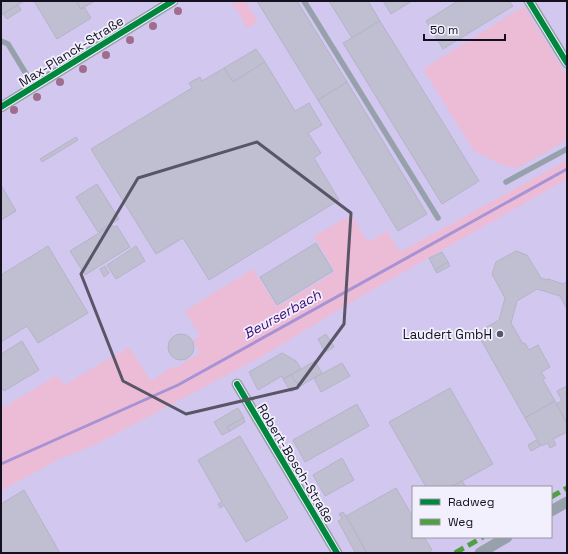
<svg xmlns="http://www.w3.org/2000/svg" width="568" height="554" viewBox="0 0 568 554" font-family="'Space Grotesk',sans-serif">
	<style>
		.built { fill: #d2c7ee; fill-rule: evenodd }
		.green { fill: #ecbcd7 }
		.lines { fill: none; stroke-linecap: round; stroke-linejoin: round }
		.stream { stroke: #a792d6; stroke-width: 3 }
		.building { fill: #c0bfd2; stroke: #b5b3c6 }
		.service { stroke: #96a1ab; stroke-width: 5.5 }
		.minor { stroke: #96a1ab; stroke-width: 11 }
		.quiet { stroke: #4ea041; stroke-width: 5; stroke-dasharray: 10 5; stroke-linecap: butt }
		.cycleway-casing { stroke: #f3f0fe; stroke-width: 8 }
		.cycleway { stroke: #00873e; stroke-width: 6 }
		.tree { fill: #a16d8e }
		.marked { fill: none; stroke: #595567; stroke-width: 3; stroke-linejoin: round }
		.poi-dot { fill: #595567; stroke: #f3f0fe; stroke-width: 1.5 }
		.labels { text-anchor: middle; stroke-width: 3.5; stroke-linejoin: round; paint-order: stroke }
		.street-label { font-size: 13px; fill: #14101f; stroke: #f3f0fe }
		.poi-label { font-size: 13px; fill: #14101f; stroke: #f3f0fe; text-anchor: end }
		.water-label { font-size: 14px; font-style: italic; fill: #3d0875; stroke: #f3f0fe }
	</style>
	<rect width="100%" height="100%" fill="#dad4ec"/>
	<path class="built" d="M1,1h566v552h-566zM413,487h138v50h-138z"/>
	<g class="green">
		<path d="M231,1h14l13,21 -11,6z"/>
		<path d="M524,6l43,70v64l-49,28 -14,-2 -30,-15 -51,-82z"/>
		<path d="M567,160v19l-200,114 -108,65 -164,87 -34,13 -60,33v-82l56,-34 7,10 65,-38 22,34 19,-13 7,-1 23,-14 -7,-13 7,-4 -15,-25 68,-42 24,38 58,-35 -21,-36 37,-21 17,27 19,-11 13,21z"/>
	</g>
	<g class="lines">
		<path class="stream" d="M1,464l177,-79 389,-216"/>
	</g>
	<g class="building">
		<path d="M1,1h23l-23,14z"/>
		<path d="M34,1h42l5,8 3,-2 7,11 -34,21z"/>
		<path d="M76,1h19l-14,8z"/>
		<path d="M257,1h40l50,81 -29,18z"/>
		<path d="M329,1h39l12,20 -28,17z"/>
		<path d="M383,1h29l-21,13z"/>
		<path d="M458,1h51l4,5 -70,43 -17,-28z"/>
		<path d="M18,5l3,5 -14,9 -4,-5z"/>
		<path d="M380,21l99,160 -37,23 -99,-161z"/>
		<path d="M256,49l9,13 -32,20 -9,-14z"/>
		<path d="M265,62l30,49 14,-8 13,22 -14,8 13,20 -7,5 25,42 -130,80 -26,-42 -27,16 -65,-105 101,-61 -3,-5 11,-6 2,4 22,-13 9,14z"/>
		<path d="M347,82l80,132 -29,17 -80,-131z"/>
		<path d="M76,137l2,3 -36,22 -2,-3z"/>
		<path d="M97,184l22,35 -21,13 -22,-35z"/>
		<path d="M1,185l15,26 -15,9z"/>
		<path d="M112,225l2,2 3,-1 13,21 -45,28 -15,-24z"/>
		<path d="M316,243l17,28 -56,34 -17,-28z"/>
		<path d="M48,246l40,67 -50,30 -11,-17 -26,16v-67z"/>
		<path d="M136,246l9,15 -29,18 -9,-14z"/>
		<path d="M516,251l11,4 14,23 7,2v-1l15,5 4,-2v27l-7,-13 -23,-7 -20,12 -6,22 12,21 2,-1 4,7 9,-5 12,22 -9,5 4,6 -2,2 12,21 -30,17 -44,-78 4,-12 14,-8 6,-22 -13,-24 4,-12z"/>
		<path d="M442,252l6,10 -13,8 -6,-12z"/>
		<path d="M448,262l2,4 -13,7 -2,-3z"/>
		<path d="M105,266l4,7 -5,4 -4,-8z"/>
		<circle cx="181" cy="347" r="13"/>
		<path d="M326,334l8,13 -9,5 -7,-13z"/>
		<path d="M22,341l17,29 -35,21 -3,-5v-32z"/>
		<path d="M282,353l14,8 5,8 -18,10 -1,-3 -24,14 -9,-18z"/>
		<path d="M315,361l7,12 -23,14 -8,-12z"/>
		<path d="M342,363l8,13 -29,16 -7,-14z"/>
		<path d="M291,375l8,12 -8,5 -8,-13z"/>
		<path d="M567,386v34l-1,1 -10,-17 6,-3 -5,-10z"/>
		<path d="M450,388l43,76 -42,23h-25l-37,-65z"/>
		<path d="M555,401l12,23v8l-14,7 3,6 -6,3 -2,-5 -7,3 -16,-28z"/>
		<path d="M357,404l12,22 -64,36 -12,-22z"/>
		<path d="M238,408l6,10 -17,9 3,4 -8,4 -8,-13z"/>
		<path d="M243,418l2,4 -15,9 -3,-4z"/>
		<path d="M240,436l48,82 -42,24 -22,-37 -4,3 -2,-4 4,-2 -24,-42z"/>
		<path d="M536,440l4,6 -9,5 -3,-6z"/>
		<path d="M342,458l12,22 -29,16 -12,-21z"/>
		<path d="M462,481l4,6h-15z"/>
		<path d="M396,488l17,29v20h11l8,13 -5,3h-60l-21,-37z"/>
		<path d="M24,490l36,63h-59v-49z"/>
		<path d="M343,512l3,4 21,37h-14l2,-1 -17,-31 4,-2 -3,-5z"/>
	</g>
	<g class="lines">
		<g class="service">
			<path d="M304,1l134,217"/>
			<path d="M1,41l7,3 26,43"/>
			<path d="M506,182l61,-33"/>
		</g>
		<g class="minor">
			<path d="M529,1l38,62"/>
			<path d="M1,107l172,-106"/>
			<path d="M237,384l100,169"/>
			<path d="M551,511l16,-9"/>
			<path d="M480,553l27,-16"/>
		</g>
		<g class="quiet">
			<path d="M551,497l16,-9"/>
			<path d="M455,553l28,-16"/>
		</g>
		<defs>
			<g id="cycleway">
				<path d="M529,1l38,62"/>
				<path d="M1,107l172,-106"/>
				<path d="M237,384l100,169"/>
			</g>
		</defs>
		<use href="#cycleway" class="cycleway-casing"/>
		<use href="#cycleway" class="cycleway"/>
	</g>
	<g class="tree">
		<circle cx="178" cy="11" r="4"/>
		<circle cx="153" cy="26" r="4"/>
		<circle cx="130" cy="40" r="4"/>
		<circle cx="106" cy="55" r="4"/>
		<circle cx="83" cy="69" r="4"/>
		<circle cx="60" cy="82" r="4"/>
		<circle cx="37" cy="97" r="4"/>
		<circle cx="14" cy="110" r="4"/>
	</g>
	<path class="marked" d="M257,142l94,71 -7,111 -47,64 -111,26 -63,-33 -42,-107 57,-96z"/>
	<circle class="poi-dot" cx="500" cy="334" r="4"/>
	<g class="labels">
		<g class="street-label">
			<text transform="translate(71 51) rotate(-32)" y="5">Max-Planck-Straße</text>
			<text transform="translate(296 463) rotate(59)" y="5">Robert-Bosch-Straße</text>
		</g>
		<g class="poi-label">
			<text x="492" y="339">Laudert GmbH</text>
		</g>
		<g class="water-label">
			<text transform="translate(282 314) rotate(-29)" y="5">Beurserbach</text>
		</g>
	</g>
	<rect width="568" height="554" fill="none" stroke="#14101f" stroke-width="4"/>
	<rect x="412" y="486" width="140" height="52" fill="#f3f0fe" stroke="#9a96a5"/>
	<rect x="420" y="499" width="20" height="6" fill="#00873e" stroke="#9a96a5"/>
	<text x="448" y="506" font-size="12" fill="#14101f">Radweg</text>
	<rect x="420" y="519" width="20" height="6" fill="#4ea041" stroke="#9a96a5"/>
	<text x="448" y="526" font-size="12" fill="#14101f">Weg</text>
	<path d="M424 34v6h81v-6" fill="none" stroke="#14101f" stroke-width="2"/>
	<text x="430" y="34" font-size="12" fill="#14101f" stroke="#f3f0fe" stroke-width="3" paint-order="stroke">50 m</text>
</svg>
